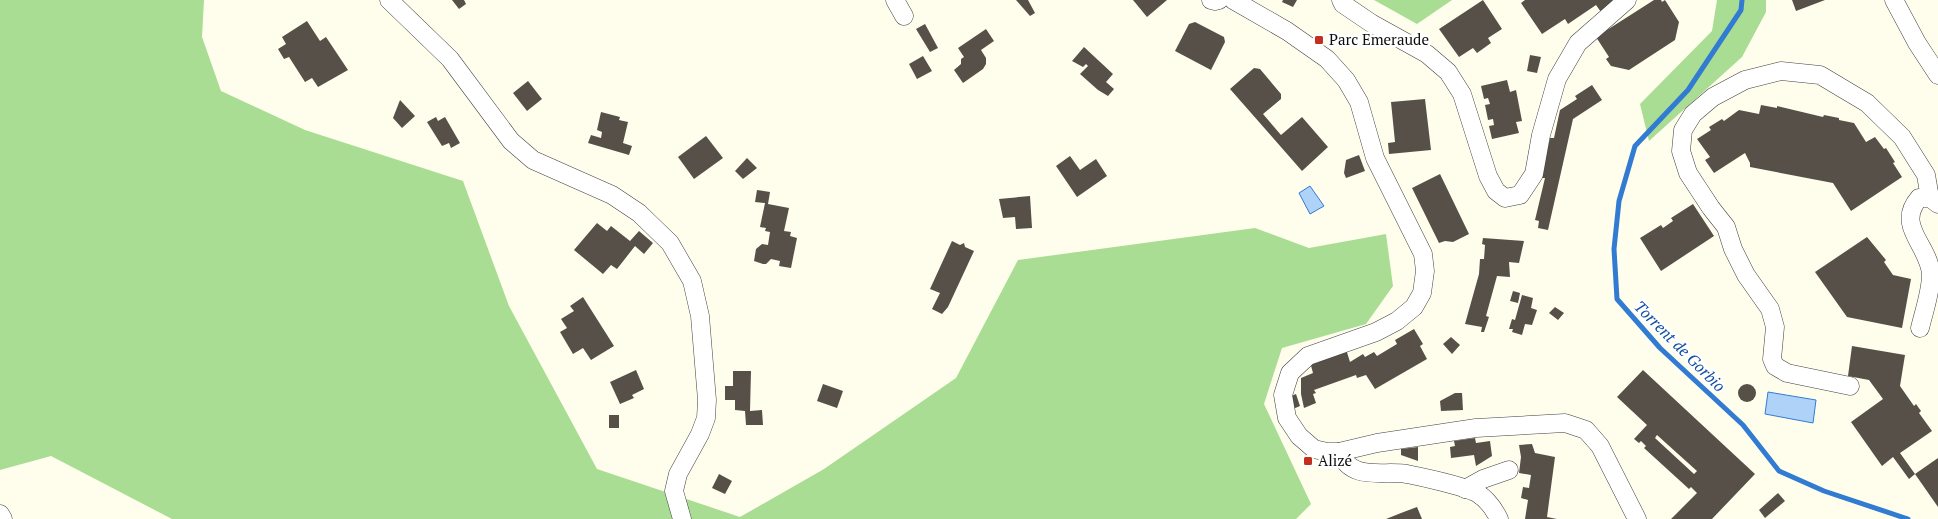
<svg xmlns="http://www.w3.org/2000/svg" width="1938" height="519" viewBox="0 0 1938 519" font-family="'PT Serif',serif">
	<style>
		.forest { fill: #a9dd93 }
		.water { fill: #afd2f9; stroke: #327bd3 }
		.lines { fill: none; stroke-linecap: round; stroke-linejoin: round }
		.stream { stroke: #327bd3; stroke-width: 5 }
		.building { fill: #565049; fill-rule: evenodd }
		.minor-casing { stroke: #404040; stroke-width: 19 }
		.minor { stroke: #fff; stroke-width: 18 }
		.poi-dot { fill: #c32f1e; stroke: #fff; stroke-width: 2 }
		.labels { text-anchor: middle; stroke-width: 5; stroke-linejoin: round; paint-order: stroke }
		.poi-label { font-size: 15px; fill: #0d0d0d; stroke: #fff; text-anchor: start }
		.water-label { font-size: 16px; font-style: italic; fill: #104ea4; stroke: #fff }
	</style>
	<rect width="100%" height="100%" fill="#fffeed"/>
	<g class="forest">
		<path d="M0,0h204l-2,37 19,54 84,39 158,51 46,125 88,163 143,48 84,-48 132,-91 62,-118 237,-32 54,20 77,-14 7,52 -27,38 -84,24 -18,56 47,100 -15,15h-1124l-121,-63 -51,14z"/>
		<path d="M1374,0h78l-35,24z"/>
		<path d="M1717,0h49v12l-24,45 -93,84 -9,-37 72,-73z"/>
	</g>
	<g class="water">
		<path d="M1310,186l14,20 -14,8 -11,-21z"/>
		<path d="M1768,392l48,8 -3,23 -48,-9z"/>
	</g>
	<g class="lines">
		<path class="stream" d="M1742,0l-1,10 -53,80 -53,56 -16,55 -5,48 3,50 43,49 83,77 36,46 45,20 84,28"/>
	</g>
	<g class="building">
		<path d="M452,0h12l2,4 -7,5z"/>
		<path d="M1016,0h12l7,13 -5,3z"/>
		<path d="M1133,0h34l-20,17z"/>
		<path d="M1283,0h14l-4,7 -11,-5z"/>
		<path d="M1483,0l19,29 -14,9 3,5 -14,10 -4,-5 -14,9 -20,-28z"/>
		<path d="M1525,0h87l2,3 -13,9 -5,-7 -28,19 -3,-5 -23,15 -21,-31z"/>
		<path d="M1654,0h7l1,2 3,-2 14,22 -4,18 -46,30 -18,-4 -5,-7 3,-2 -13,-20z"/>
		<path d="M1792,0h33l-29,11z"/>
		<path d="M307,21l13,20 6,-4 22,33 -30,17 -6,-9 -7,4 -16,-25 -5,2 -6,-10 8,-5 -4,-7z"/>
		<path d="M1195,22l29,15 1,5 -14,28 -36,-19 14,-27z"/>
		<path d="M925,24l13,24 -8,4 -14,-23z"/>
		<path d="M986,29l8,12 -13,9 5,8v6l-3,5 -20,14 -9,-13 7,-6v-5l3,-2 -6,-9z"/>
		<path d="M1084,47l29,27 -7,8 8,7 -6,7 -10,-6 -18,-16 8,-8 -2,-2 -3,3 -11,-6z"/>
		<path d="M1530,55l11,2 -4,16 -10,-2z"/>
		<path d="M923,56l9,15 -15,8 -8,-15z"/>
		<path d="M1254,68l6,1 21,25v5l-18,15 18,21 21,-18 26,30 -26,24 -72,-82z"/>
		<path d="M1507,80l3,12 6,-2 6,31 -6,1 3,11 -27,6 -3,-13 5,-1 -1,-6 -5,1 -3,-15 5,-1 -2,-6 -4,1 -3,-13z"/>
		<path d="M528,81l14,18 -15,12 -14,-18z"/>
		<path d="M1592,85l10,15 -29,19 -25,111 -10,-2 1,-7 -4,-1 10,-42h-4l9,-40h4l6,-28 17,-11 -2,-3z"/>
		<path d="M1425,99l6,51 -42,4 -1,-11 7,-1 -4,-40z"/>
		<path d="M400,100l15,16 -13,12 -9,-10z"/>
		<path d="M1761,105l16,3v-2l46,11 1,-2 15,3v2l15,3 12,19 9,-5 9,12 2,-1 9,14 -2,1 9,14 -51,34 -18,-28 -83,-16v-4l-5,-10 -31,20 -9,-13 5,-3 -13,-18 14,-9 -2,-3 13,-8 2,2 15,-11 20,4z"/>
		<path d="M601,112l19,5 -1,3 9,2 -5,21 9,3 -3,9 -41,-12 3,-8 10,3 1,-6 -5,-2z"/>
		<path d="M436,117l2,4 7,-4 15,26 -9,5 -2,-5 -7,3 -15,-24z"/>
		<path d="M706,136l17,22 -29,21 -16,-22z"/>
		<path d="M1359,155l6,16 -19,7 -2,-5 2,-13z"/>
		<path d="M1070,156l10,14 16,-11 11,17 -30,21 -21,-31z"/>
		<path d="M747,158l10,10 -14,11 -8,-8z"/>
		<path d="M1440,174l29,60 -16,8 -8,-1 -6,2 -27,-55z"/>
		<path d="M757,190l13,2 -2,12 21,4 -5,23 7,1 -1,4 7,2 -6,30 -12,-2 1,-5 -9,-2 -5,5h-3l-9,-3 2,-12 6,-5 6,1 2,-13 -5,-1 1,-3 -6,-1 5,-24 -10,-1z"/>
		<path d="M1030,196l2,32 -16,1 -1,-12 -12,1 -4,-19z"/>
		<path d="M1693,204l21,32 -53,35 -21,-33 21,-13 2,3 10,-7 -2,-3z"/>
		<path d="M597,223l10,8 4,-5 19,15 9,-10 14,12 -9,11 -9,-8 -18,23 -6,-4 -8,9 -29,-24z"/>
		<path d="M1867,237l19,23 -2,2 9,13 18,4 -9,49 -55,-11 -32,-45z"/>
		<path d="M1483,238l41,3 -5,22 -10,-1 1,15 -13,-1 -11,40 3,1 -5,15h-3l1,-5 -17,-3 14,-50 1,-15h4l1,-14 -3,-1z"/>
		<path d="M952,241l8,4 4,-2 1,4 9,4 -26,56 -6,7 -10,-5 8,-16 -10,-4z"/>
		<path d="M1513,291l7,2 -2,10 -8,-2z"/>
		<path d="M1522,295l11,3 -2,10 6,2 -5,15 -7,-1 -3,11 -10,-3 1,-3h-4l3,-10 3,1z"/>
		<path d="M583,297l31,49 -23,14 -8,-12 -10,6 -13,-22 7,-4 -6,-9 13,-8 -4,-5z"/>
		<path d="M1555,307l9,6 -6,7 -9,-7z"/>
		<path d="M1414,329l9,15 -3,2 7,13 -52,30 -9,-14 -9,3 -1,-3 -42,15 2,3 -3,1 3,9 -12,5 -3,-14v-16l12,-5 -3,-11 36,-13 4,13 13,-8 2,3 9,-5 3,4 20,-12 -2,-4z"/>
		<path d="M1451,337l9,8 -8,9 -9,-10z"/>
		<path d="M1852,346l53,9 -5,31 14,20 2,-2 5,7 -2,2 13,18 -32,22 15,21 -6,5 -16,-22 -11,9 -31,-44 32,-23 -14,-19 -21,-4z"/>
		<path d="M636,370l8,19 -12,6 2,3 -14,6 -10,-22z"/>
		<path d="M1643,370l112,104 -43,45h-41l26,-26 -6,-6 -2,2 -45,-41 2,-2 -5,-5 -2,2 -5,-4 13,-14 -30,-28zM1657,435l40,36 -3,3 -39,-36z"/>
		<path d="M733,371h18l-1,40 12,-1 1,15h-17l-1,-14 -10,-1v-10h-10v-14h8z"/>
		<circle cx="1747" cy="393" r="9"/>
		<path d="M823,384l20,7 -6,17 -20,-7z"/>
		<path d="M1455,393h7l1,17 -22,1 -1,-10z"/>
		<path d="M1296,394l4,12 -7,3 -4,-12z"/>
		<rect x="609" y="415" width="10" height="13"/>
		<path d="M1475,438l1,5 14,-2 2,15 -16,10 -2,-11 -23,3 -1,-11 5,-1 -1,-5z"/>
		<path d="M1532,444l3,9 20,4 -8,60 10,2h-32l3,-19 -7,-2 2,-11 6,1 2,-13 -12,-2 2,-16 -2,-12z"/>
		<path d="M1418,447v14l-17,-6v-6z"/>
		<path d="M1938,458v49l-23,-33z"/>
		<path d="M719,474l13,7 -7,13 -13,-6z"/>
		<path d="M1778,493l7,8 -20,17 -6,-8z"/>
		<path d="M1417,507l5,12h-36l15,-6z"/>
	</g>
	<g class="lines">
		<defs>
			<g id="minor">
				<path d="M389,0l61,59 61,82 22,19 79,35 27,18 31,30 22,38 8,35 7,84 -1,18 -6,16 -22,40 -4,17 8,28"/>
				<path d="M895,0l9,16"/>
				<path d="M1211,0l4,1 4,-1"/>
				<path d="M1233,0l54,31 40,28 19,21 13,22 16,56 48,96 2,17 -3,22 -8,14 -17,14 -21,11 -68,24 -18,17 -7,22 4,23 12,18 15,13 13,3h12l38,-9 99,-15 89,-5 21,7 14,16 37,73"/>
				<path d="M1341,0l2,4 28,19 56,31 21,18 14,22 26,82 8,15 9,7 15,-3 14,-21 7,-39 16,-56 21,-36 49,-43"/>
				<path d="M1894,0l23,43 21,32"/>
				<path d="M1920,328c4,-17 11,-36 11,-54 -2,-29 -36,-48 -12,-76h11l8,6"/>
				<path d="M1850,386l-63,-13 -12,-7 -3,-7 3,-32 -5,-18 -24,-34 -13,-26 -7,-22 -15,-19 -23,-35 -7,-22 2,-21 10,-16 20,-17 32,-17 36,-9 39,4 47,28 35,34 24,38 4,23"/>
				<path d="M1339,452c13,30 43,18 68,22 15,3 56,12 70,19 10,6 17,16 22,26"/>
				<path d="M1465,489l18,-10 26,-9"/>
				<path d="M0,514l3,5"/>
			</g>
		</defs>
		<use href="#minor" class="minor-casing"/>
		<use href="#minor" class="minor"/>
	</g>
	<g class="poi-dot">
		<rect x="1314" y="35" width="10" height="10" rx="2.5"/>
		<rect x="1303" y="456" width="10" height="10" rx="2.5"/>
	</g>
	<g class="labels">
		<g class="poi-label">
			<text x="1329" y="45">Parc Emeraude</text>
			<text x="1318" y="466">Alizé</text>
		</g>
		<g class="water-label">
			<text transform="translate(1680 346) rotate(45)" y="6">Torrent de Gorbio</text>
		</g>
	</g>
</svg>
